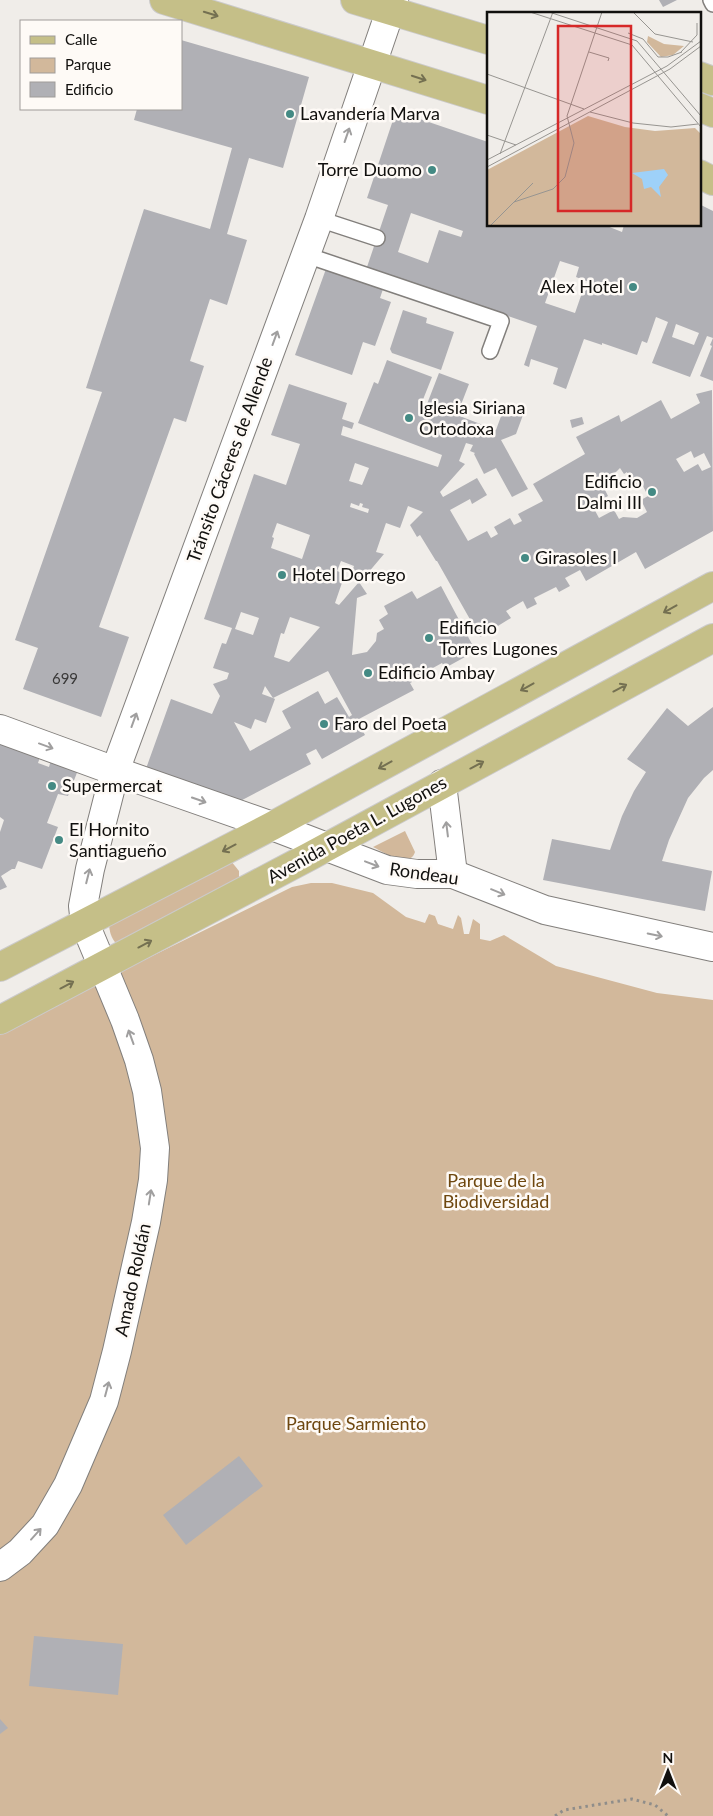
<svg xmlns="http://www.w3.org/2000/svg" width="713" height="1816" viewBox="0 0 713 1816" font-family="Lato,sans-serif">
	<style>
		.green { fill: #d2b89b }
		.building { fill: #b0b0b5; fill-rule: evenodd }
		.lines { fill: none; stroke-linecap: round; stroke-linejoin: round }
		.lane-casing { stroke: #827f7c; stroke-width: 18 }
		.street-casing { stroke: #827f7c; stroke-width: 30 }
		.primary-casing { stroke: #cbcaca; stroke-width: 30 }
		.path { stroke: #8f8d8a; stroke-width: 3; stroke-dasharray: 2.5 4; stroke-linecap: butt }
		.lane { stroke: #fff; stroke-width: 15 }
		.street { stroke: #fff; stroke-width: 28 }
		.primary { stroke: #c5bf88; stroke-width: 28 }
		.oneway { stroke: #747051 }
		.oneway2 { stroke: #a09f9f }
		.poi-dot { fill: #448a84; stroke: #fefaf6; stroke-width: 2 }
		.labels { text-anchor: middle; stroke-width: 5; stroke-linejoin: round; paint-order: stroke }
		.number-label { font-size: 15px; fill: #393838 }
		.poi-label { font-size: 18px; fill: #11100e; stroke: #fefaf6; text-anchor: start }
		.street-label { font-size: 18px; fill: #11100e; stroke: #fefaf6 }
		.park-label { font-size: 18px; fill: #6e470f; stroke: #fefaf6 }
		.inset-road { fill: none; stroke: #979591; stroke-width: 1 }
		.view { fill: #d62828; fill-opacity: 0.15; stroke: #d62828; stroke-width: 2.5 }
		.inset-edge { fill: none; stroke: #11100e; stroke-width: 2.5 }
	</style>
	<rect width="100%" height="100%" fill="#f0ede9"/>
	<g class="green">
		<path d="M405,831l10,21c-6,18 -31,0 -42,-5z"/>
		<path d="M231,861l8,10v13l-119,64c-8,-8 -11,-15 -11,-26z"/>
		<path d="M311,883h21l41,10 33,24 19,6 4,-9 6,2 3,8 15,5 5,-14 3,3 3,16h5l4,-15 7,5v15l10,2 14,-6 52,31 101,27 56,7v816h-713v-785l292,-144z"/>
	</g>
	<g class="building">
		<path d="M659,0h18l-14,7z"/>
		<path d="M181,40l128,37 -26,91 -34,-10 -22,76 20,6 -20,65 -17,-6 -20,62 14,5 -18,56 -12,-4 -75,209 30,10 -28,80 -78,-28 15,-41 -23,-8 87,-248 -16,-4 58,-179 66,20 22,-81 -98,-28 3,-11h44z"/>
		<path d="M396,111l92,31v83h120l-1,1 15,6 2,-7h75v-21l14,7v170l-13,-5 12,-30 -2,-1 3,-7 -6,-2 -17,41 -38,-14 16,-41 -12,-5 -9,26 -5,-2 -5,14 -35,-12v2l-18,-6 -18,50 -13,-5 5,-16 -27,-9 -2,8 -5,-2 13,-39 -149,-52 -8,24 11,4 -16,44 -12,-4 -11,33 -57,-20 36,-100 36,12 21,-62 -21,-7zM411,213l52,18 -2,6 -22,-7 -11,33 -30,-11zM560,261l19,6 -3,10 13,5 -3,9 -3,-1 -8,23 -30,-10zM676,324l23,9 -5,12 -22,-8z"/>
		<path d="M403,310l24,8 -1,5 28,9 -13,38 -49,-17 -2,-4z"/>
		<path d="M387,360l45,17 -10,25 5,2 12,-31 30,11 -12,31 39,15 8,-22 19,7 -7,19 -15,6 27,49 -16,8 -16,-29 -12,6 -10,-20 1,-1 -5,-2 3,-6 -7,-2 -7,18 6,3 -25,28 3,5 34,-19 10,17 -15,9 -2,-5 -20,11 18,31 19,-10 4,7 7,-4 -4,-7 16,-9 4,7 8,-4 -4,-7 25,-13 -10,-17 52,-30 -9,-17 43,-22 2,7 40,-22 10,19 29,-16 -4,-9 16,-4 1,141 -68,38 -9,-17 -50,29 -6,-11 -15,8 5,8 -11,6 -3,-5 -22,11 3,6 -10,5 -4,-8 -17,10 5,7 -31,19 -43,-76h-1l-16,-26 -3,2 -7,-12 13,-13 -15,-6 -8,22 -14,-5 -10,29 8,2 -22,26 -11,-5 3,-9 -13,-5 -4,10 8,3 -10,29 4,2 20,-23 8,12 -10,4 -5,57 15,-3 9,-11 1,-8 7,-4 -5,-9 9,-6 -4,-8 28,-15 5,8 24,-13 32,60 -11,6 3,5 -20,11 -3,-5 -31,17 1,2 -2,1 4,7 -57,30 8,15 -43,24 -6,-10 -10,5 5,10 -84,44 -84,-31 28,-78 41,15 8,-18 -7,-12 14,-5 2,-6 -16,-5 9,-25 4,1 6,-16 -28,-9 50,-145 32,11 14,-41 -29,-9 18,-51 58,19 -5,16 12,4 -2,6 -9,-3 -2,9 97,32 4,-12 -84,-32 16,-41 4,2zM691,451l3,7 10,-5 7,14 -9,4 -4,-7 -14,8 -8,-13zM355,463l14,5 -7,17 -13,-4zM620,468l4,6 3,-2 3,8 3,-1 4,10 6,-3 5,10 -7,4 6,12 -10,6 -14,-1 -4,2 -5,-9 -15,8 -7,-13 16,-9 -4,-8 4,-2 4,-10zM351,503l8,3 1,-3 3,1 -1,3 7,2 -1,4 -18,-6zM277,523l33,12 -8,24 -31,-11 3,-10 -2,-1zM241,612l18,6 -6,17 -18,-6zM290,617l30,10 -31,35 -15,-5 7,-24 3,1zM328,671l24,44 -3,2 -12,-20 -12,7 -7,-13 -36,20 9,17 -41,23 -16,-29 17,7 4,-10 11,4 9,-24 -2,-1 -11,-4 3,-8 8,12z"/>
		<path d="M582,417l2,7 -12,4 -2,-8z"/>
		<path d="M713,707v63l-9,8 -16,20 -19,42 -7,21 50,10 -7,40 -162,-31 9,-41 58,11 12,-34 12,-25 12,-19 -19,-13 40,-51 21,18z"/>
		<path d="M0,743l40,14 -2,6 11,4 2,-7 27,10 -10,26 -10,-2 -11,29 11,4 -16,42 -24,-8 -3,8h-3l-11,7 6,11 -7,3v-58l4,-12 -4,-3z"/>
		<path d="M239,1456l24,30 -77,59 -23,-30z"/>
		<path d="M34,1636l89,8 -5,51 -89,-9z"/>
		<path d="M0,1719l8,9 -8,6z"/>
	</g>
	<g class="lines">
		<defs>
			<g id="lane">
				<path d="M711,0l2,4"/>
				<path d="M319,219l58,19"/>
				<path d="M306,255l195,66 -11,30"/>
			</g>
			<g id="street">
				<path d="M0,729l115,42 157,55 115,44 30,4h36l92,36 168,37"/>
				<path d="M442,784l11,90"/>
				<path d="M0,1567l20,-15 25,-27 23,-40 36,-84 13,-50 29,-129 7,-42 2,-32 -8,-57 -8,-31 -14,-40 -40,-96 -2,-18 7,-37 25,-98 204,-552 75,-219"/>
			</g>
			<g id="primary">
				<path d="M164,0l324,100"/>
				<path d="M355,0l133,40"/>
				<path d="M699,76l14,5"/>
				<path d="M699,107l14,6"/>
				<path d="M699,174l14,7"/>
				<path d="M0,967l272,-141 441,-240"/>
				<path d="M0,1020l310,-164 403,-218"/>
			</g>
		</defs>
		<use href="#lane" class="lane-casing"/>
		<use href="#street" class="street-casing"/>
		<use href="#primary" class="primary-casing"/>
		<path class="path" d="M555,1816l9,-6 68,-11 23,6 13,11"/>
		<use href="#lane" class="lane"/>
		<use href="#street" class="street"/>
		<use href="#primary" class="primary"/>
	</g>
	<defs><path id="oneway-shaft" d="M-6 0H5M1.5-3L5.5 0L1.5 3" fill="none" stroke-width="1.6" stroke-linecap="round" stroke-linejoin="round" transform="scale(1.25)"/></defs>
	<g class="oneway">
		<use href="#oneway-shaft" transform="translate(211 14) rotate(17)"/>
		<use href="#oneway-shaft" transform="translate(419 78) rotate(18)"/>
		<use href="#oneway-shaft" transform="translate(670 609) rotate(151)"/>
		<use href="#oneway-shaft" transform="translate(527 687) rotate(151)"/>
		<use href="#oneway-shaft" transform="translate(620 688) rotate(-28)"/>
		<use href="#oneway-shaft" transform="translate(385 765) rotate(151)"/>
		<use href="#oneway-shaft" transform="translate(477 765) rotate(-28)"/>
		<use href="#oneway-shaft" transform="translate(229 848) rotate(152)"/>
		<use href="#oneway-shaft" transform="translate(145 944) rotate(-28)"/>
		<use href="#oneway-shaft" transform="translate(67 985) rotate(-28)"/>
	</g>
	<g class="oneway2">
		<use href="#oneway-shaft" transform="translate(347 135) rotate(-71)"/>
		<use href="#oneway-shaft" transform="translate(275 338) rotate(-70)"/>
		<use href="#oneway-shaft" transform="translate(134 720) rotate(-70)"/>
		<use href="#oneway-shaft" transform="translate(46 746) rotate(20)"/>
		<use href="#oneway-shaft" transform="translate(199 800) rotate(19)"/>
		<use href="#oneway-shaft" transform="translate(447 829) rotate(-97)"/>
		<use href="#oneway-shaft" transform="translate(372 864) rotate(21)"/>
		<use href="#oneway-shaft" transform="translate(88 876) rotate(-76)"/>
		<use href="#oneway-shaft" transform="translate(498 892) rotate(22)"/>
		<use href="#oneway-shaft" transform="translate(655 935) rotate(12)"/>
		<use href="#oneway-shaft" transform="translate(131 1037) rotate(-110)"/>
		<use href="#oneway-shaft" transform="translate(150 1197) rotate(-81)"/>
		<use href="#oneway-shaft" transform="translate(107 1389) rotate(-75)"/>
		<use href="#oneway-shaft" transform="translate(36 1534) rotate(-48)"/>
	</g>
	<g class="poi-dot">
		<circle cx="290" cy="114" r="5"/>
		<circle cx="432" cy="170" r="5"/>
		<circle cx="633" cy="287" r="5"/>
		<circle cx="409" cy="418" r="5"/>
		<circle cx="652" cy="492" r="5"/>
		<circle cx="525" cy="558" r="5"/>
		<circle cx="282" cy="575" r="5"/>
		<circle cx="429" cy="638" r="5"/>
		<circle cx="368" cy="673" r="5"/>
		<circle cx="324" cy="724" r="5"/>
		<circle cx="52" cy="786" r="5"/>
		<circle cx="59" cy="840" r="5"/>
	</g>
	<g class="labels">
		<g class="number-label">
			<text x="65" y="684">699</text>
		</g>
		<g class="poi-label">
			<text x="300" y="120">Lavandería Marva</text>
			<text x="422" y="176" text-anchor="end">Torre Duomo</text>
			<text x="623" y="293" text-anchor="end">Alex Hotel</text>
			<text x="419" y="414">Iglesia Siriana<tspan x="419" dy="21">Ortodoxa</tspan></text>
			<text x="642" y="488" text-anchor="end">Edificio<tspan x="642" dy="21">Dalmi III</tspan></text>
			<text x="535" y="564">Girasoles I</text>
			<text x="292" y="581">Hotel Dorrego</text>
			<text x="439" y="634">Edificio<tspan x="439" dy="21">Torres Lugones</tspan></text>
			<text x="378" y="679">Edificio Ambay</text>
			<text x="334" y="730">Faro del Poeta</text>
			<text x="62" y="792">Supermercat</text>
			<text x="69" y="836">El Hornito<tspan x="69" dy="21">Santiagueño</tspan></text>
		</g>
		<g class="street-label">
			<text transform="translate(230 460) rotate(-70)" y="6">Tránsito Cáceres de Allende</text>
			<text transform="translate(357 830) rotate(-29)" y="6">Avenida Poeta L. Lugones</text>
			<text transform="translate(424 874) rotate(8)" y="6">Rondeau</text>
			<text transform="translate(133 1280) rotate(-78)" y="6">Amado Roldán</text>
		</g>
		<g class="park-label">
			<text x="496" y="1187">Parque de la<tspan x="496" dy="21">Biodiversidad</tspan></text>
			<text x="356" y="1430">Parque Sarmiento</text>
		</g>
	</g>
	<g transform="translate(487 12)">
		<rect width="214" height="214" fill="#f0ede9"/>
		<path d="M161,24l16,8 20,2 -11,9 -12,2 -14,-15zM101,104l37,11 30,4 40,-3 6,6v91h-214v-55z" fill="#d2b89b"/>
		<path d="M177,157l4,6 -9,12 2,10 -10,-10 -7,2 -2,-10 -10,-6z" fill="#9ed1f9"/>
		<path class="inset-road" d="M43,0l102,33 69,82M62,0l88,29 64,75M146,0l22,22 38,8M141,21l15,6 15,18h10l14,-5M102,40l20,6 -1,3M194,40l16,-17v-12M0,62l97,35M103,100l43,11 38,4 27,-3M0,123l29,10M13,142l53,-142M0,148l180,-94 34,-25M0,155l183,-98 31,-23M27,190l39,-13 12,-12 9,-34 -7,-27 35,-104M4,213l42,-42"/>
		<path class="view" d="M71,14h73v185h-73z"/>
		<rect width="214" height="214" class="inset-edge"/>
	</g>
	<rect x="20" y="20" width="162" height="90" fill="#fefaf6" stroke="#9f9c99"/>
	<rect x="30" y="36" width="25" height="8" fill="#c5bf88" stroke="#9f9c99"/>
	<text x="65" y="45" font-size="15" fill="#11100e">Calle</text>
	<rect x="30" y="58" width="25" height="15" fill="#d2b89b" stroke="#9f9c99"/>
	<text x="65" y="70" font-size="15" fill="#11100e">Parque</text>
	<rect x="30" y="82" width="25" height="15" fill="#b0b0b5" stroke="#9f9c99"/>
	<text x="65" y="95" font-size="15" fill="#11100e">Edificio</text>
	<g transform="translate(668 1771)" stroke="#fefaf6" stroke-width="4" paint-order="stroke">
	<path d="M0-4L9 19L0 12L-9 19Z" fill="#11100e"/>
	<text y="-8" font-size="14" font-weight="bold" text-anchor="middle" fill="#11100e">N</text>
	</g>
</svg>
